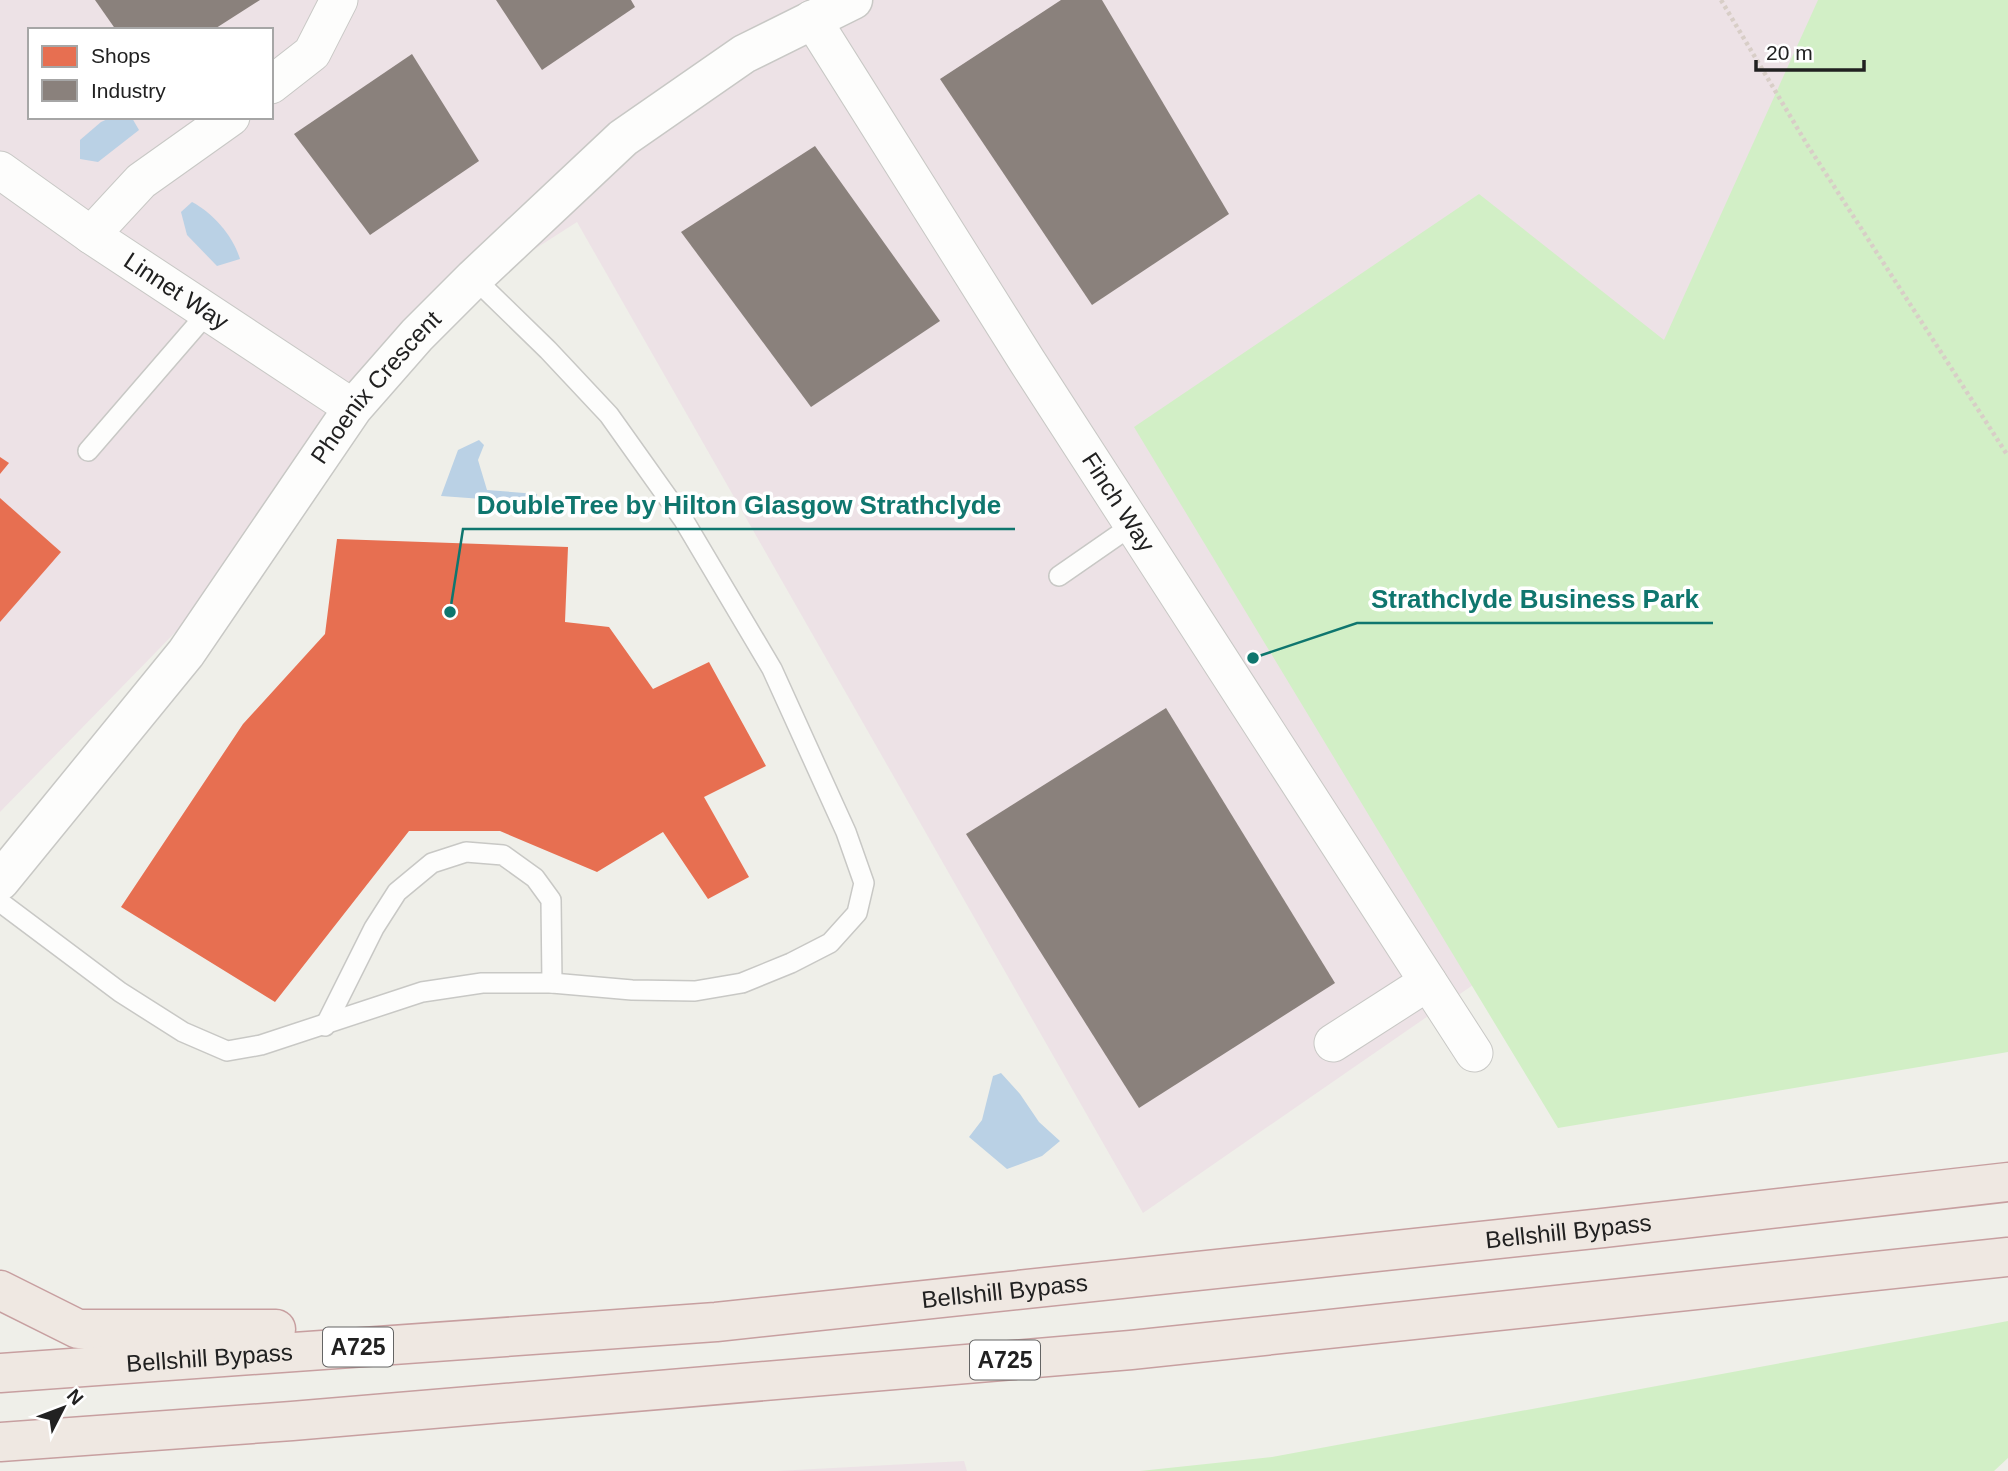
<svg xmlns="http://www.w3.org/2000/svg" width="2008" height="1471" viewBox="0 0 2008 1471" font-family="Arial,sans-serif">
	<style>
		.industrial { fill: #ede2e6; fill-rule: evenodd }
		.grass { fill: #d2efc6 }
		.water { fill: #bad1e5 }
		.shops { fill: #e76f51 }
		.industry { fill: #8a817c }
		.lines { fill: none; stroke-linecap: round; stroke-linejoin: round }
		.service-casing { stroke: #c8c8c5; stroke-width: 22 }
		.minor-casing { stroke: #c8c8c5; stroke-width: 39 }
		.tertiary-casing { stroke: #c8c8c5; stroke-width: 41 }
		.trunk-casing { stroke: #c79fa0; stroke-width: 41 }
		.path { stroke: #d8cec7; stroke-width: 4.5; stroke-dasharray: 3.5 3.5; stroke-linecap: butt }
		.service { stroke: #fdfdfc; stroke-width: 19 }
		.minor { stroke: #fdfdfc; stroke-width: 37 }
		.tertiary { stroke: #fdfdfc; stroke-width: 38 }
		.trunk { stroke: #efe8e2; stroke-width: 38 }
		.labels { text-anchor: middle; stroke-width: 7; stroke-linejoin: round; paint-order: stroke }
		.shield { fill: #fff; stroke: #646464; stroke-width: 2 }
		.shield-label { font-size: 23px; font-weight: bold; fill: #212121 }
		.street-label { font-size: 24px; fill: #212121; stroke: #fff }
		.leader { fill: none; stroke: #0f766e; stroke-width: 2.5 }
		.callout-dot { fill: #0f766e; stroke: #fff; stroke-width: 2.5 }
		.callout-label { font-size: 26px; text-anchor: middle; font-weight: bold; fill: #0f766e; stroke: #fff; stroke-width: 7; stroke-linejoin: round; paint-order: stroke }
	</style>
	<rect width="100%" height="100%" fill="#efefe9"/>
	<g class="industrial">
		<path d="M0,0h1966l-205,786 -618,427 -566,-991 -200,128 -102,180 -275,282zM30,30h241v87h-241z"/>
		<path d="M964,1461l3,10h-190z"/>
	</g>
	<g class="grass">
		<path d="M1818,0h190v1052l-450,76 -424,-701 345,-233 185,146z"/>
		<path d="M2008,1321v137l-14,13h-854l132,-14z"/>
	</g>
	<g class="water">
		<path d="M112,117l20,1 7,12 -41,32 -18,-3v-19l21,-18z"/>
		<path d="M192,202c21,11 41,34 48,57l-23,7 -30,-31 -6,-23z"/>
		<path d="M479,440l5,5 -6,15 9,30 50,4 -1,9 -95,-7 17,-46z"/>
		<path d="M1001,1073l19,21 19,28 21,19 -18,15 -35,13 -38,-32 13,-17 11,-44z"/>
	</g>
	<g class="shops">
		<path d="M0,457l9,6 -9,11z"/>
		<path d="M0,498l61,54 -61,70z"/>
		<path d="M337,539l231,8 -3,75 44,5 44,62 56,-27 57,104 -62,31 45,80 -41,22 -45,-67 -66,40 -97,-41h-91l-134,171 -154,-95 122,-183 82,-90z"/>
	</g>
	<g class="industry">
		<path d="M95,0h165l-47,30h-97z"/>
		<path d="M496,0h135l4,7 -93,63z"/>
		<path d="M1061,0h41l127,214 -137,91 -152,-226z"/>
		<path d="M412,54l67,107 -109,74 -76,-101z"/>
		<path d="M815,146l125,175 -129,86 -130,-175z"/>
		<path d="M1166,708l169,275 -196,125 -173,-274z"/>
	</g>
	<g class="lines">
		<defs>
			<g id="service">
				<path d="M88,451l121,-140"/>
				<path d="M1059,576l75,-52"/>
				<path d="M0,902l120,90 63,40 44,19 34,-6 161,-53 60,-9h70l80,7 63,1 47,-8 49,-20 39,-20 27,-30 7,-30 -18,-51 -74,-163 -89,-150 -74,-104 -61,-65 -74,-72"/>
				<path d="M325,1026l49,-98 23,-36 35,-29 34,-11 37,3 32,23 16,22 1,83"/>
			</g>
			<g id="minor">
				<path id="s1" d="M812,19l215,342 447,692"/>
				<path d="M271,85l41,-32 27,-53"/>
				<path id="s2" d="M0,170l91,65 262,173"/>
				<path d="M91,235l50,-54 90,-64"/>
				<path d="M1333,1043l95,-61"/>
			</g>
			<g id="tertiary">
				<path id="s3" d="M0,881l186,-228 167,-245 64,-73 57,-57 149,-140 121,-84 109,-54"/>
			</g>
			<g id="trunk">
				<path d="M0,1290l78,39h198"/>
				<path id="s4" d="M0,1373l716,-51 887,-94 405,-46"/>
				<path d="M0,1442l292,-21 839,-71 877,-93"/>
			</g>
		</defs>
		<use href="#service" class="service-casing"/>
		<use href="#minor" class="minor-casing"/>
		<use href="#tertiary" class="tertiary-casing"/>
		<use href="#trunk" class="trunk-casing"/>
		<path class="path" d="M1721,0l87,146 200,310"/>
		<use href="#service" class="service"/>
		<use href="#minor" class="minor"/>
		<use href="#tertiary" class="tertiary"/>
		<use href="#trunk" class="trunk"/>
	</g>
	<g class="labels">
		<g class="shield">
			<rect x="323" y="1327.5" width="70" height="39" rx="5"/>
			<rect x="970" y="1340.5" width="70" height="39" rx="5"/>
		</g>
		<g class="shield-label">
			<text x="358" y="1355">A725</text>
			<text x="1005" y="1368">A725</text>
		</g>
		<g class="street-label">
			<text dy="8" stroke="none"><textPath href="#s2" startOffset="214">Linnet Way</textPath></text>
			<text dy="8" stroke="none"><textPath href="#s3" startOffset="621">Phoenix Crescent</textPath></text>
			<text dy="8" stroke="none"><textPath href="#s1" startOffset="572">Finch Way</textPath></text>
			<text dy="8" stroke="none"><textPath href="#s4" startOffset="1575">Bellshill Bypass</textPath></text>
			<text dy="8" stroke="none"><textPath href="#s4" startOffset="1008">Bellshill Bypass</textPath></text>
			<text dy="8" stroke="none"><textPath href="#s4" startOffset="210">Bellshill Bypass</textPath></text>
		</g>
	</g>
	<path class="leader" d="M450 612L463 529H1015M1253 658L1357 623H1713"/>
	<g class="callout-dot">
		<circle cx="450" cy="612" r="7"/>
		<circle cx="1253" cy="658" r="7"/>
	</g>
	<g class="callout-label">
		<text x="739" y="514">DoubleTree by Hilton Glasgow Strathclyde</text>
		<text x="1535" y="608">Strathclyde Business Park</text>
	</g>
	<rect x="28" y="28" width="245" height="91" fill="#ffffff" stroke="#a6a6a6" stroke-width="2"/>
	<rect x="42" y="46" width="35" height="21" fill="#e76f51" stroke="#a6a6a6" stroke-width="2"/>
	<text x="91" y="63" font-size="21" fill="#212121">Shops</text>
	<rect x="42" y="80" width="35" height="21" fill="#8a817c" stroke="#a6a6a6" stroke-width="2"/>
	<text x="91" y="98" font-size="21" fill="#212121">Industry</text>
	<g transform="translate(63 1408) rotate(48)" stroke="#ffffff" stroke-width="5" paint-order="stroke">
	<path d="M0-5L12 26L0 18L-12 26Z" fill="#212121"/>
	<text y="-10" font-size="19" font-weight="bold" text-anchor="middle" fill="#212121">N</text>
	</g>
	<path d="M1756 60v10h108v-10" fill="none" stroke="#212121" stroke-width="3.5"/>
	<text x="1766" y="60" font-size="21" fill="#212121" stroke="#ffffff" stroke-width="5" paint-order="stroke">20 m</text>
</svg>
